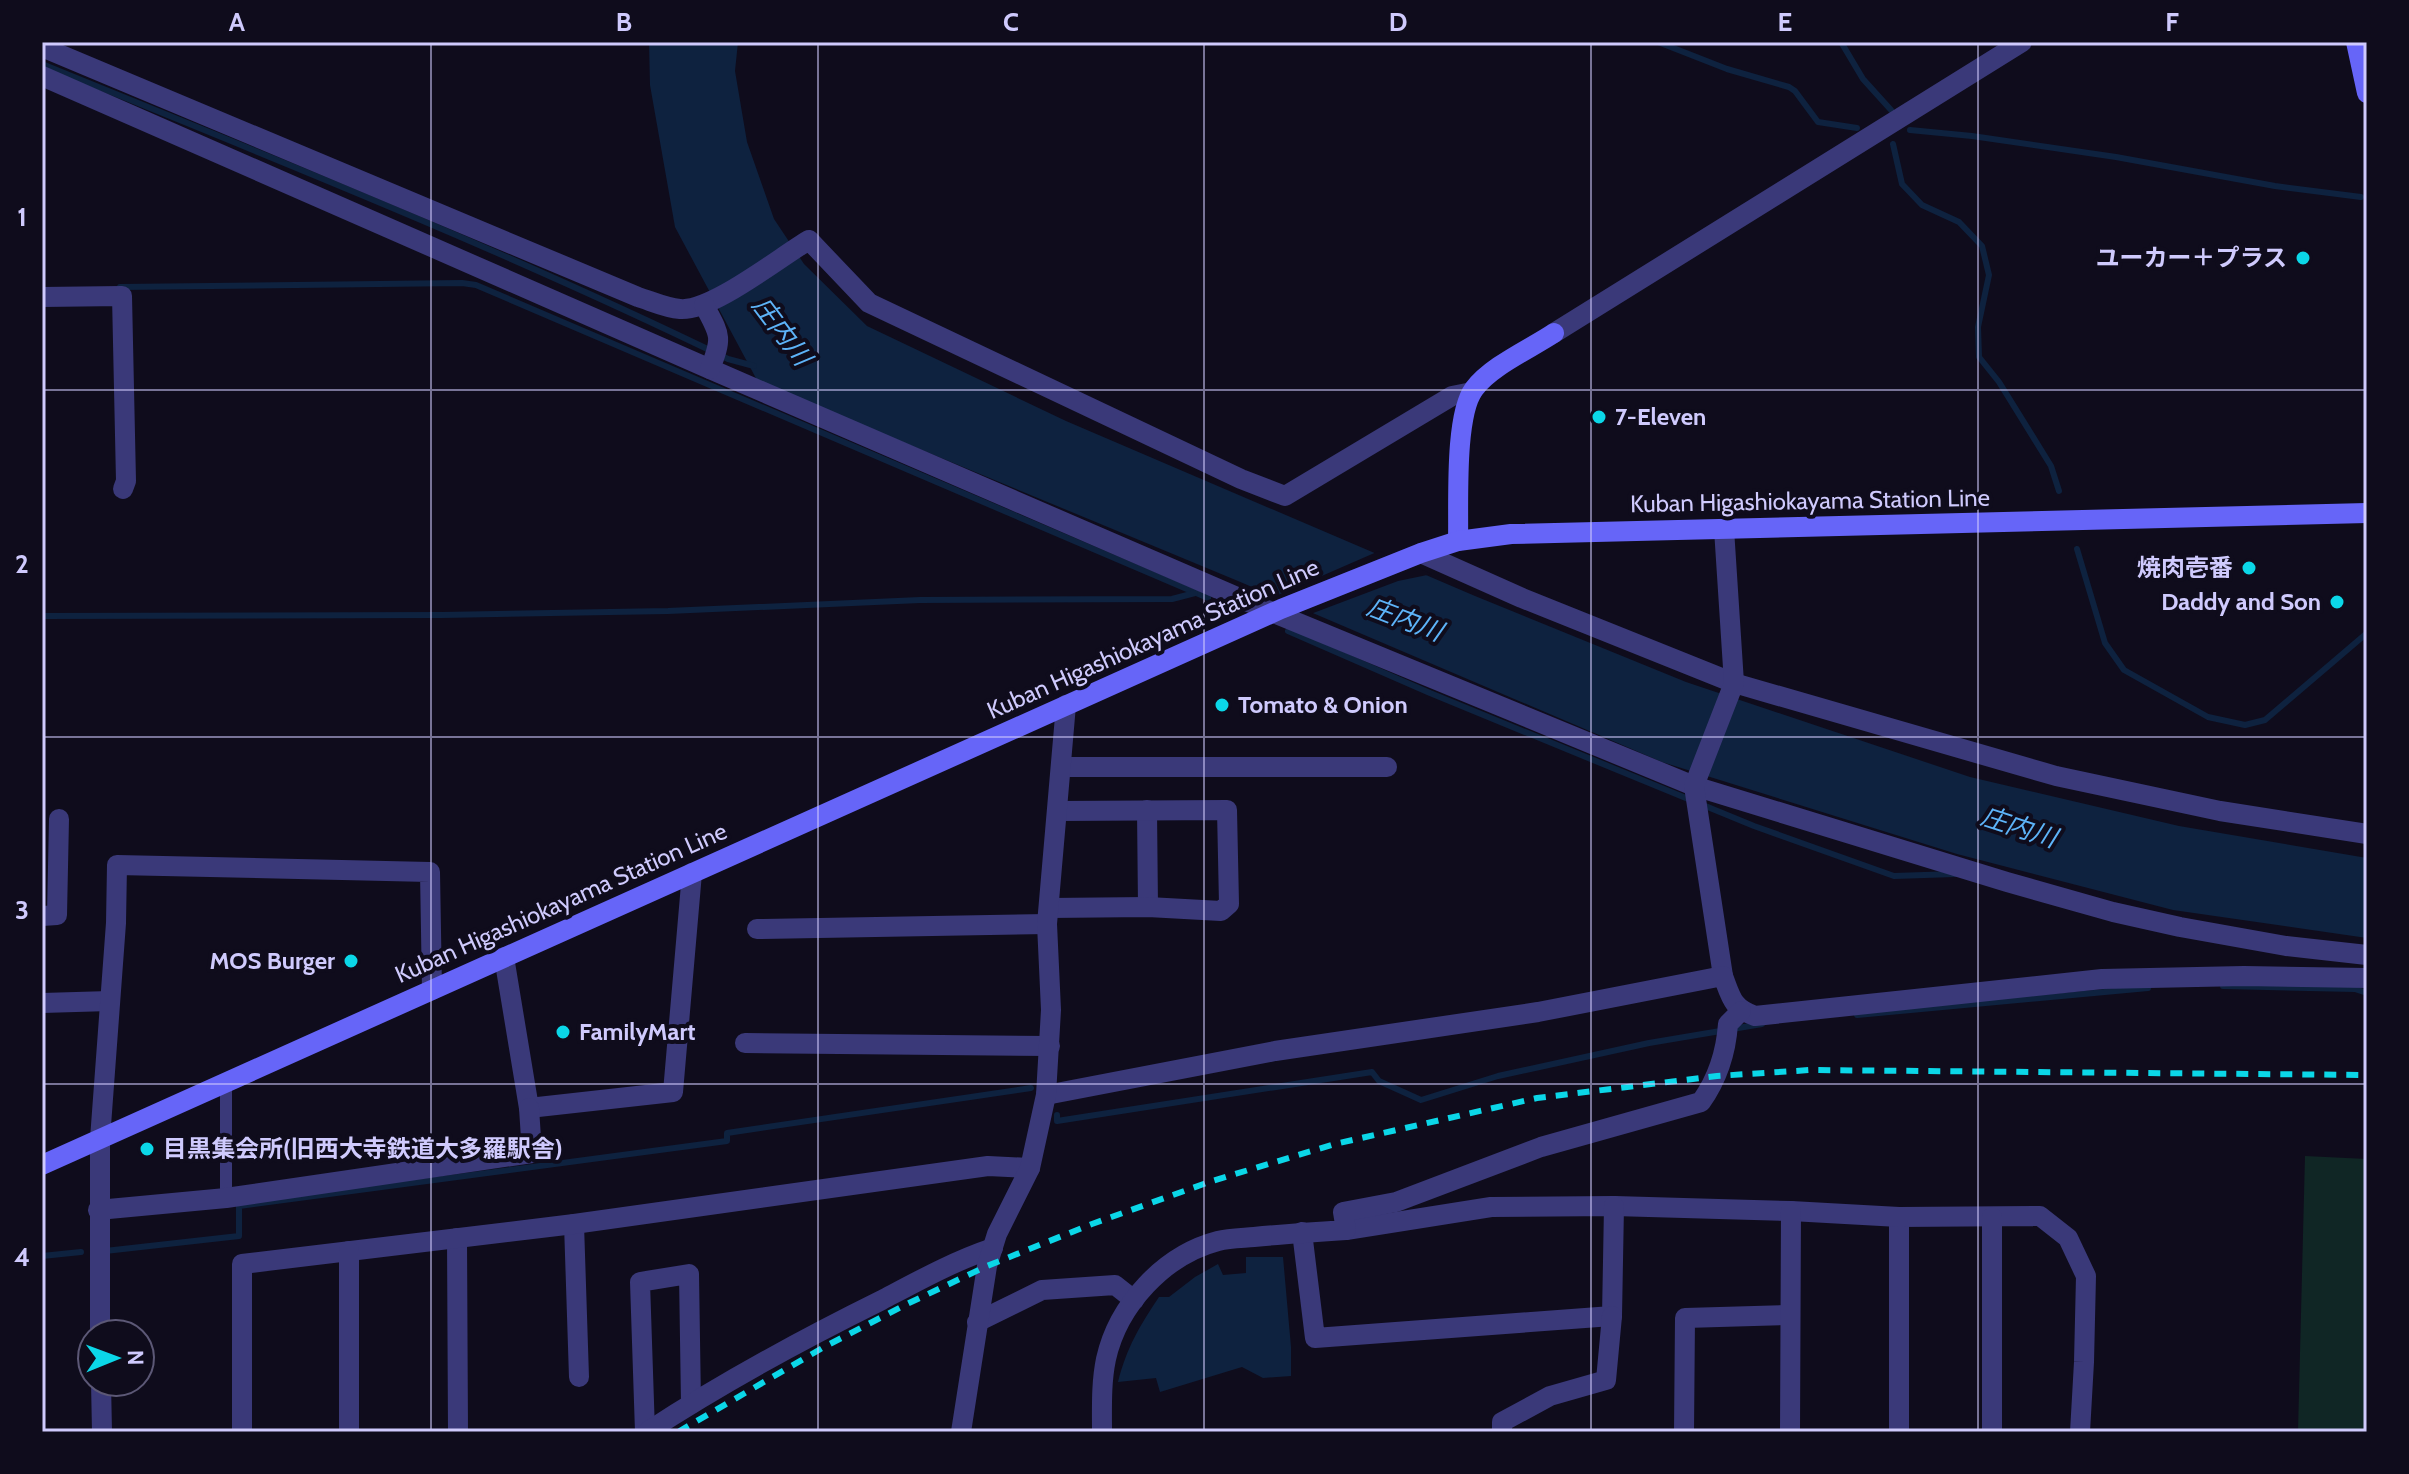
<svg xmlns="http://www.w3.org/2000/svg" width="2409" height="1474" viewBox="0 0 2409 1474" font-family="Cabin,'Noto Sans JP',sans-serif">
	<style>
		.green { fill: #102625 }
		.water { fill: #0e223f }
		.pier { fill: #0f0c1c }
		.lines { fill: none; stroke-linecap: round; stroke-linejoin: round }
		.stream { stroke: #0e223f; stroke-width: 6 }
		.lane { stroke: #3a3979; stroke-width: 12 }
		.street { stroke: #3a3979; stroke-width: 20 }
		.secondary { stroke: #6665f8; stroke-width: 20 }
		.rail { stroke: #0bd7e8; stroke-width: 6; stroke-dasharray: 12 10; stroke-linecap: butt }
		.grid { fill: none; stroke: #cfcafd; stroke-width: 2; stroke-opacity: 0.55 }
		.poi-dot { fill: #0bd7e8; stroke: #0f0c1c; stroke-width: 3 }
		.labels { text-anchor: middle; stroke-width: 8; stroke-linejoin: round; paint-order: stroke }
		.poi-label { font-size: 24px; font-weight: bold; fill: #cfcafd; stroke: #0f0c1c; text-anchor: end }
		.street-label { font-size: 24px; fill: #cfcafd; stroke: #0f0c1c }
		.water-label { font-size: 26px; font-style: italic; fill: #5db3f8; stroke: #0f0c1c }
		.neatline { fill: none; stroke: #cfcafd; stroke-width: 3 }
		.grid-label { font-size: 26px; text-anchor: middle; font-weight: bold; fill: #cfcafd }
	</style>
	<rect width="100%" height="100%" fill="#0f0c1c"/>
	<path class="green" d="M2305,1156l62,3v273h-69z"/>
	<g class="water">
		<path d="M649,42h89l-3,29 12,71 27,77 30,45 63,62 199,95 409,175 211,86 284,95 209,49 188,32v80l-194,-28 -216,-56 -295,-92 -424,-181 -480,-199 -83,-155 -25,-142z"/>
		<path d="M1246,1257h37l8,90v29l-28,2 -21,-11 -82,25 -4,-14 -38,4c9,-35 21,-55 41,-85h10l26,-20 23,-13 5,11 23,-2z"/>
	</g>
	<path class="pier" d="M1379,551l53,23 -34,7 -90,34 -39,-16z"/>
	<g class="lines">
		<g class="stream">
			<path d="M1658,42l69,27 62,18 6,4 23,31 39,6"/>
			<path d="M1841,42l22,37 28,31"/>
			<path d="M42,64c231,94 462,186 686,295l26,7"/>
			<path d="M1910,130l62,6 144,21 159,29 86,11"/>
			<path d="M1893,144l9,40 20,21 37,17 23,24 7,29 -11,52 1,30 20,25 52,84 8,25"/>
			<path d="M120,287l342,-4 14,2 732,313"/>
			<path d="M2077,549l28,94 19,27 84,47 37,8 20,-5 102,-87"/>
			<path d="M42,616l400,-1 226,-4 252,-11 252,-1 23,-6"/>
			<path d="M1288,631l142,62 324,133 140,50 61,-2"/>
			<path d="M2223,986l132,3 12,4"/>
			<path d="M1857,1015l291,-27"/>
			<path d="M1057,1115v6l315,-49 7,9 42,19 77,-24 151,-33 113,-19"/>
			<path d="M105,1251l134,-15v-30l488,-65v-8l304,-45"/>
			<path d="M42,1256l39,-4"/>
		</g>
		<path class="lane" d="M226,1082v116"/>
		<g class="street">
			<path d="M42,47l596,250c13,4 28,11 42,12 31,3 100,-52 129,-69l60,63 372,176 44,17 167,-100 20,-4"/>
			<path d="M42,76l668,293 564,244 420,173 313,96 106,30 67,15 106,19 81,9"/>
			<path d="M42,297l80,-1 4,185 -3,8"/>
			<path d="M704,305c16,30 19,31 6,64"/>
			<path d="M1554,333l468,-291"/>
			<path d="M1421,553l101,45 212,85 322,93 164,35 147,23"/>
			<path d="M1062,767h325"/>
			<path d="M1147,810l1,97"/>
			<path d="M1049,908l99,-1 73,4 8,-7 -2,-94 -169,1"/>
			<path d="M42,916l15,-1 2,-96"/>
			<path d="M757,929l290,-5"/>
			<path d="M504,957l25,151 144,-16 19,-219"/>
			<path d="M1723,976l-29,-190 40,-103 -10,-154"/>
			<path d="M42,1003l68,-2"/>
			<path d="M745,1043l305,3"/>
			<path d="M1046,1095l229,-44 263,-39 185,-36c8,21 9,32 32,40l347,-37 142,-3 123,2"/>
			<path d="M98,1210l128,-12 306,-45 -3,-45"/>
			<path d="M1899,1217v215"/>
			<path d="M574,1224l5,153"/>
			<path d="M1346,1230l145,-23 123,-1 177,5 108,6 141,-1 28,22 18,38 -2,86 -4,70"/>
			<path d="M1302,1232l13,106 297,-22 2,-110"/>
			<path d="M457,1238l1,194"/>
			<path d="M977,1322l65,-32 73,-5 19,15"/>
			<path d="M100,1334v-195l16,-216 1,-58 313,7 2,118"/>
			<path d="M101,1382l1,50"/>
			<path d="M242,1432v-168l332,-40 414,-58 42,2"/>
			<path d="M349,1432v-181"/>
			<path d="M645,1432l-5,-150 49,-8 2,130"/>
			<path d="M647,1432c75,-49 154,-92 235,-132 36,-19 72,-39 111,-52"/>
			<path d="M961,1432l26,-166 10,-32 33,-66 16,-73 5,-85 -4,-86 19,-219"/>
			<path d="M1102,1432c0,-24 -1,-49 4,-73 12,-54 58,-104 112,-118 11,-3 25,-3 36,-4 31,-3 61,-5 92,-7l-3,-18 53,-10 145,-55 160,-45c17,-24 25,-49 27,-78l13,-13"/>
			<path d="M1502,1432v-10l48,-26 56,-16 6,-64"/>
			<path d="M1684,1432l1,-114 104,-3"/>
			<path d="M1790,1432l1,-221"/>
			<path d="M1992,1432v-215"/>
		</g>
		<g class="secondary">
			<path d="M2356,42l11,51"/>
			<path d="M1458,541c1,-35 -4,-125 16,-152 17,-23 56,-40 80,-56"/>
			<path d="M42,1165l1239,-556 140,-56 37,-12 53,-7 856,-21"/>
		</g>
		<path class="rail" d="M678,1432l146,-85 83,-43 80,-38 105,-42 120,-43 123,-37 202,-46 180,-22 93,-6 557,5"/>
	</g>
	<path class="grid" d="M431,42v1390M818,42v1390M1204,42v1390M1591,42v1390M1978,42v1390M42,390h2325M42,737h2325M42,1084h2325"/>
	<g class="poi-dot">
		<circle cx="2303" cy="258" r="8"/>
		<circle cx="1599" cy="417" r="8"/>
		<circle cx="2249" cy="568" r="8"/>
		<circle cx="2337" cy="602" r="8"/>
		<circle cx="1222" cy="705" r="8"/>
		<circle cx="351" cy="961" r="8"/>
		<circle cx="563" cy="1032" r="8"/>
		<circle cx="147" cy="1149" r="8"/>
	</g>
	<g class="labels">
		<g class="poi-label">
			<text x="2287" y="266">ユーカー＋プラス</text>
			<text x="1615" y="425" text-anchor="start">7-Eleven</text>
			<text x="2233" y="576">焼肉壱番</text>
			<text x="2321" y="610">Daddy and Son</text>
			<text x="1238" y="713" text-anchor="start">Tomato &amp; Onion</text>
			<text x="335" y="969">MOS Burger</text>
			<text x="579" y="1040" text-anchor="start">FamilyMart</text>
			<text x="163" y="1157" text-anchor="start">目黒集会所(旧西大寺鉄道大多羅駅舎)</text>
		</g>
		<g class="street-label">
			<text transform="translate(1810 501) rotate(-1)" y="8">Kuban Higashiokayama Station Line</text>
			<text transform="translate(1153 639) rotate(-24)" y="8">Kuban Higashiokayama Station Line</text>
			<text transform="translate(561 903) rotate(-24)" y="8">Kuban Higashiokayama Station Line</text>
		</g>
		<g class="water-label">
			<text transform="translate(782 331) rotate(53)" y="9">庄内川</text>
			<text transform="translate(1405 619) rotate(21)" y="9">庄内川</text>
			<text transform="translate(2019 827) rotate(18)" y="9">庄内川</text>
		</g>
	</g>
	<rect width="2409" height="1474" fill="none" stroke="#0f0c1c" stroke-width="88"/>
	<g transform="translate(116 1358) rotate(89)"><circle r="38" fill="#0f0c1c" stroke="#5c5876" stroke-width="2"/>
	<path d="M0-6L14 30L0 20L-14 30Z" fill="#0bd7e8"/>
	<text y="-12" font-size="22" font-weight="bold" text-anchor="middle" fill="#cfcafd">N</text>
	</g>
	<rect x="44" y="44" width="2321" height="1386" class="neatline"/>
	<g class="grid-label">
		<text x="237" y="31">A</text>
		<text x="624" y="31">B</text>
		<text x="1011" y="31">C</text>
		<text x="1398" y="31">D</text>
		<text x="1785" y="31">E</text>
		<text x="2172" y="31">F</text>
		<text x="22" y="226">1</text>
		<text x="22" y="573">2</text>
		<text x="22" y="919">3</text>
		<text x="22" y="1266">4</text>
	</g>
</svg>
